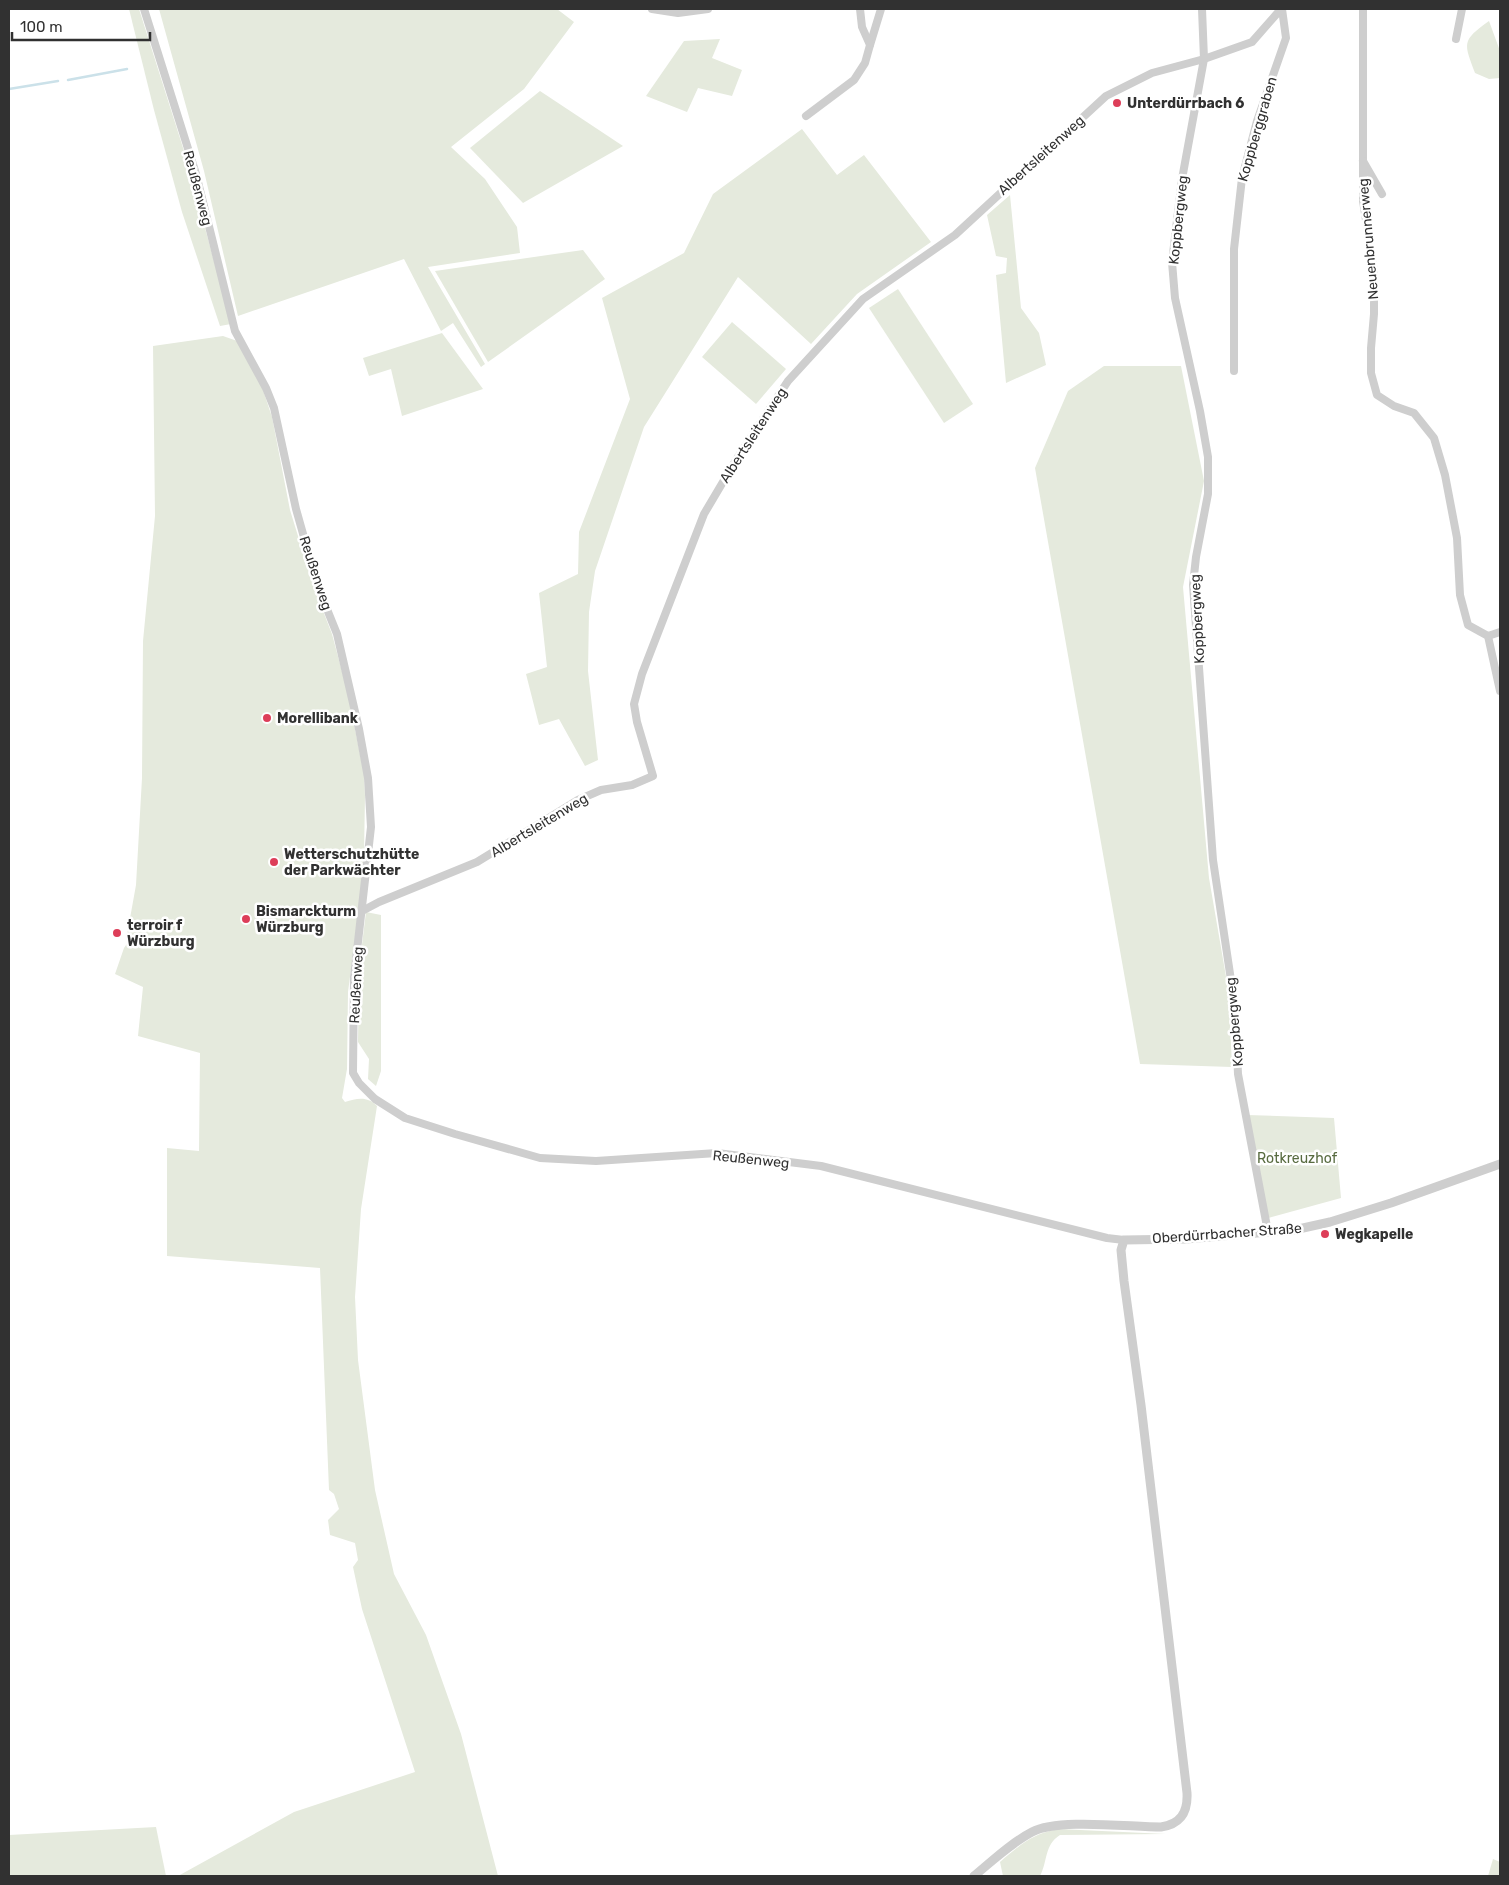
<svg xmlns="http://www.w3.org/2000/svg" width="1509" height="1885" viewBox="0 0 1509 1885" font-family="Rubik,sans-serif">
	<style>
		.green { fill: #e5eadd }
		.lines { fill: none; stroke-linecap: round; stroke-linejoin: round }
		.stream { stroke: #cbe1e9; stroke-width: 2.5 }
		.minor { stroke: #cecece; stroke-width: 8 }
		.tertiary { stroke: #cecece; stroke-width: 9 }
		.poi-dot { fill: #dd3e59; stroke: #fff; stroke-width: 2 }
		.labels { text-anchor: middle; stroke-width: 5; stroke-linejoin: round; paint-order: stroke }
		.poi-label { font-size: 14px; font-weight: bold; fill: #313131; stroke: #fff; text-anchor: start }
		.street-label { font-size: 14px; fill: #313131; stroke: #fff }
		.park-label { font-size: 14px; fill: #586b40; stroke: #fff }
	</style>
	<rect width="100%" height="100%" fill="#fff"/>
	<g class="green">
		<path d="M129,9h10l46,145 46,170 -11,2 -38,-114 -28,-102z"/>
		<path d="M159,9h398l17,13 -50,67 -73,58 34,32 32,48 3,26 -92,14 57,97 -4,3 -28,-44 -12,8 -37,-72 -166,57 -34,-145z"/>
		<path d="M1489,21l11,30v27l-11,1 -14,-6c-11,-30 -14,-32 14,-52z"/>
		<path d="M720,39l-8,19 30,12 -10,26 -34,-8 -11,24 -41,-16 38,-55z"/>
		<path d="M540,91l83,55 -100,57 -53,-55z"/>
		<path d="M802,129l35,46 27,-20 67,87 -74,52 -46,50 -73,-67 -94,150 -49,144 -6,41 -1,59 10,89 -13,6 -26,-47 -20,6 -13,-51 21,-7 -8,-74 39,-19 1,-42 51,-133 -28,-101 82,-45 29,-59z"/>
		<path d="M1010,195l11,113 18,25 7,32 -40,18 -10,-108 10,-2 1,-15 -11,-2 -9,-41z"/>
		<path d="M583,250l22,29 -117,83 -53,-91z"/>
		<path d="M898,289l75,115 -29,19 -75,-115z"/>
		<path d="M732,322l54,47 -30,35 -54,-47z"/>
		<path d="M442,333l41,56 -81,27 -11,-47 -22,7 -6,-18z"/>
		<path d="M223,336l17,6 22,45 10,30 18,93 24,78 18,46 16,60 16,80 1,22 -1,57 -5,55 -11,84 -1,77 -5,29 3,4c12,-4 23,-6 32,4l-16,103 -6,88 3,63 17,130 19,84 32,61 35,99 37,142h-320l116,-64 121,-40 -53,-163 -9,-42 5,-7 -3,-17 -25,-8 -2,-15 11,-11 -5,-15 -5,-4 -9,-222 -153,-12v-108l32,3 1,-98 -62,-17 5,-49 -28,-13 9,-26 8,-12 -5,-1 9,-50 6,-107 1,-137 12,-125 -2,-170z"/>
		<path d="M1104,366h77l23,115 -21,106 26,291 20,116 3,73 -92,-3 -105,-596 33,-77z"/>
		<path d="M366,912l15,3v156l-5,15 -8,-7 1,-20 -11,-17 1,-73z"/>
		<path d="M1247,1115l87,3 7,80 -73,20z"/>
		<path d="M156,1827l10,49h-157v-41z"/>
		<path d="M1059,1829l107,5 -106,1c-16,10 -12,26 -20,41h-37l-3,-14c20,-17 33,-29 59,-33z"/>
		<path d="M1493,1859l7,3v14h-12z"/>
	</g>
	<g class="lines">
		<g class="stream">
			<path d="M68,80l59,-11"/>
			<path d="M9,89l49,-8"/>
		</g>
		<g class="minor">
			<path d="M144,9l52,165 39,157 31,57 8,20 22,101 22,78 19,47 22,95 9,49 3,49 -17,150 -1,96 6,10 16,16 30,19 50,16 85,24 56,3 121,-8 104,13 286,72 17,2"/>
			<path d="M652,9l26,4 30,-4"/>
			<path d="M1202,9l2,50 -22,120 -10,83 3,36 25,113 8,46v37l-12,63 -3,28 20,275 22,147 3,67 30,158"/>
			<path d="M1363,9v192l11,71v42l-3,34v25l6,22 17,11 20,7 20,25 11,37 12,63 3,57 8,30 20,11 12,55"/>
			<path d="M1456,39l6,-30"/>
			<path d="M870,45l11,-36"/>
			<path d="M806,116l48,-36 11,-17 5,-18 -8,-18 -2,-18"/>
			<path d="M1363,161l19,33"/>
			<path d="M1234,371v-122l8,-71 15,-57 29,-83 -4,-29"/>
			<path d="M1488,636l12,-4"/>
			<path d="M362,911l17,-9 98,-40 101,-62 23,-10 31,-5 21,-9 -16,-54 -3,-18 8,-30 62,-160 32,-54 52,-79 75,-82 92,-64 151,-139 46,-23 52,-14 48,-17 29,-33"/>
		</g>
		<path class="tertiary" d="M974,1876c18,-15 37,-33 58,-44 26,-14 97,-5 129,-5 19,-3 27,-14 26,-34l-46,-388 -17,-124 -3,-31 3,-10 62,-1 108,-9 36,-8 61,-19 109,-39"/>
	</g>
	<g class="poi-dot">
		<circle cx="1117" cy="103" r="5"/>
		<circle cx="267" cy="718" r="5"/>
		<circle cx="274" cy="862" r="5"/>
		<circle cx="246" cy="919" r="5"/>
		<circle cx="117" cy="933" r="5"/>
		<circle cx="1325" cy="1234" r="5"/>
	</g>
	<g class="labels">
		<g class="poi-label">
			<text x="1127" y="108">Unterdürrbach 6</text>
			<text x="277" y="723">Morellibank</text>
			<text x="284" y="859">Wetterschutzhütte<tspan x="284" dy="16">der Parkwächter</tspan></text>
			<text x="256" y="916">Bismarckturm<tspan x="256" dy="16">Würzburg</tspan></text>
			<text x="127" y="930">terroir f<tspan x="127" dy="16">Würzburg</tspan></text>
			<text x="1335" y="1239">Wegkapelle</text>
		</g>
		<g class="street-label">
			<text transform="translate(1257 129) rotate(-74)" y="5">Koppberggraben</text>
			<text transform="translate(1041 155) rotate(-42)" y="5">Albertsleitenweg</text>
			<text transform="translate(198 188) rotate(75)" y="5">Reußenweg</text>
			<text transform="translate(1178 220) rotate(-84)" y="5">Koppbergweg</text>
			<text transform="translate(1368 239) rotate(-95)" y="5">Neuenbrunnerweg</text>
			<text transform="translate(753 435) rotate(-57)" y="5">Albertsleitenweg</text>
			<text transform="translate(316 573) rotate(72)" y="5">Reußenweg</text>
			<text transform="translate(1197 619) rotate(-93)" y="5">Koppbergweg</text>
			<text transform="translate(539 825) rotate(-31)" y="5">Albertsleitenweg</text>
			<text transform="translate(356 985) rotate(-87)" y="5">Reußenweg</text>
			<text transform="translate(1234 1022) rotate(-95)" y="5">Koppbergweg</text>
			<text transform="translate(751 1159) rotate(6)" y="5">Reußenweg</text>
			<text transform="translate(1227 1233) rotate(-4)" y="5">Oberdürrbacher Straße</text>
		</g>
		<g class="park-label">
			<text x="1297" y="1163">Rotkreuzhof</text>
		</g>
	</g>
	<rect width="1509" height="1885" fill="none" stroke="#313131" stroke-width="20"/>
	<path d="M12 32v8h138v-8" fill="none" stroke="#313131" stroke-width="2.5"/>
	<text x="20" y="32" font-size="15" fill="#313131" stroke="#ffffff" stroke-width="4" paint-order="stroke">100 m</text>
</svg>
